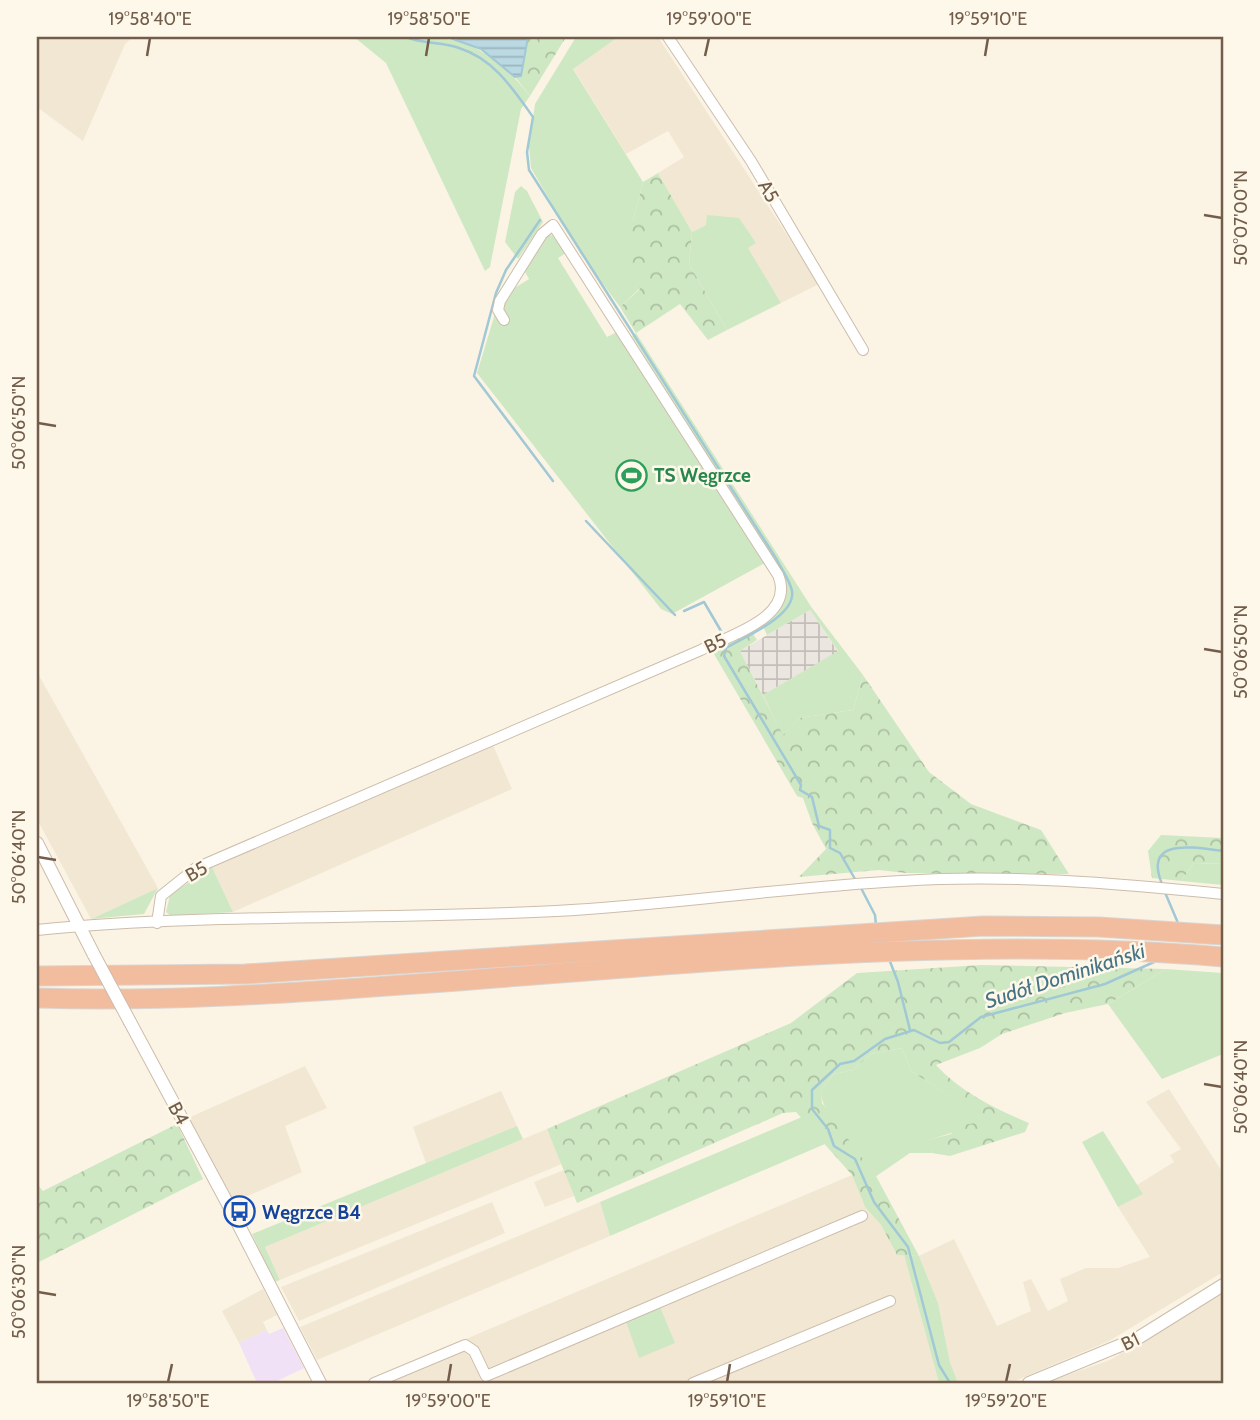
<svg xmlns="http://www.w3.org/2000/svg" width="1260" height="1420" viewBox="0 0 1260 1420" font-family="Cabin,sans-serif">
	<style>
		.residential { fill: #f2e7d3 }
		.industrial { fill: url(#industrial-grid) }
		.education { fill: #f1e1f7 }
		.green { fill: #cfe8c4 }
		.forest { fill: url(#forest-crowns) }
		.water { fill: url(#water-rules); stroke: #a1c8d5; stroke-width: 2 }
		.lines { fill: none; stroke-linecap: round; stroke-linejoin: round }
		.stream { stroke: #a1c8d5; stroke-width: 2.5 }
		.minor-casing { stroke: #ccbdab; stroke-width: 12 }
		.tertiary-casing { stroke: #ccbdab; stroke-width: 14 }
		.motorway-casing { stroke: #dad5d0; stroke-width: 21 }
		.minor { stroke: #fff; stroke-width: 10 }
		.tertiary { stroke: #fff; stroke-width: 12 }
		.motorway { stroke: #f2bc9e; stroke-width: 19 }
		.tertiary-bridge-casing { stroke: #ccbdab; stroke-width: 14; stroke-linecap: butt }
		.tertiary-bridge { stroke: #fff; stroke-width: 12 }
		.ticks { fill: none; stroke: #725d4b; stroke-width: 2.5 }
		.labels { text-anchor: middle; stroke-width: 5; stroke-linejoin: round; paint-order: stroke }
		.street-label { font-size: 19px; fill: #725d4b; stroke: #fef8ea }
		.leisure-label { font-size: 19px; font-weight: bold; fill: #27864d; stroke: #fef8ea; text-anchor: start }
		.transit-label { font-size: 19px; font-weight: bold; fill: #164399; stroke: #fef8ea; text-anchor: start }
		.water-label { font-size: 21px; font-style: italic; fill: #477485; stroke: #fef8ea }
		.neatline { fill: none; stroke: #725d4b; stroke-width: 2.5 }
		.ticks-label { font-size: 18px; text-anchor: middle; fill: #725d4b }
	</style>
	<defs>
		<pattern id="industrial-grid" width="8" height="8" patternUnits="userSpaceOnUse" patternTransform="scale(1.75)"><rect width="8" height="8" fill="#ebe6df"/><path d="M0 4h8M4 0v8" fill="none" stroke="#c3beb7"/></pattern>
		<pattern id="forest-crowns" width="20" height="18" patternUnits="userSpaceOnUse" patternTransform="scale(1.75)"><rect width="20" height="18" fill="#cfe8c4"/><path d="M2 6a3 3 0 1 1 6 0M12 15a3 3 0 1 1 6 0" fill="none" stroke="#acbfa1"/></pattern>
		<pattern id="water-rules" width="6" height="5" patternUnits="userSpaceOnUse" patternTransform="scale(1.75)"><rect width="6" height="5" fill="#bad9e3"/><path d="M0 2.5h6" fill="none" stroke="#9cb3ba"/></pattern>
	</defs>
	<rect width="100%" height="100%" fill="#fbf4e4"/>
	<g class="residential">
		<path d="M37,37h96l-8,7 -42,97 -46,-34z"/>
		<path d="M618,37h40l161,247 -38,19 -34,-55 9,-5 -50,-18 -14,7 -34,-59 26,-16 -16,-26 -42,23 -53,-86z"/>
		<path d="M37,672l121,216 -67,31 -54,-100z"/>
		<path d="M493,745l19,44 -279,123 -21,-45z"/>
		<path d="M305,1066l22,42 -42,18 17,46 -70,31 -44,-85z"/>
		<path d="M1169,1089l54,84v99l-114,69 -94,40 -57,2 -8,-21 -12,-59 -19,-47 35,-17 43,87 34,-15 -8,-29 8,-3 17,32 20,-10 -8,-22 26,-11h32l32,-11 -32,-50 24,-13 -5,-9 37,-23 -4,-7 11,-6 -35,-47z"/>
		<path d="M501,1091l16,35 -91,37 -13,-36z"/>
		<path d="M547,1129l15,35 -282,116 -15,-33z"/>
		<path d="M564,1170l10,26 -29,11 -11,-25z"/>
		<path d="M852,1175l13,32 16,18 16,30h7l35,128h-577z"/>
		<path d="M492,1202l13,31 -206,88 -18,-34z"/>
		<path d="M600,1202l10,34 -293,124 -17,-33z"/>
		<path d="M263,1289l14,26 -14,7 4,8 -28,13 -17,-32z"/>
		<path d="M1223,1293v86l-10,4h-169l66,-23z"/>
	</g>
	<path class="industrial" d="M810,610l28,42 -75,43 -23,-44z"/>
	<path class="education" d="M283,1328l21,40 -31,15h-16l-18,-40 28,-13 2,4z"/>
	<g class="green">
		<path d="M354,37c82,0 120,-12 176,59l-9,13 -31,158 -5,4 -99,-208z"/>
		<path d="M576,37h42l-45,32 70,113 -10,39 7,67 -20,19 -39,-53 -50,-86 -2,-22 6,-42z"/>
		<path d="M521,186l6,5 16,31 -25,37 -13,-17 10,-50z"/>
		<path d="M707,215l32,3 17,25 -8,5 33,55 -54,27 -38,-66 3,-32 14,-7z"/>
		<path d="M552,235l14,18 -8,5 49,79 10,-5 148,231 -93,51 -11,-5 -184,-236 17,-56 1,-17 34,-21 -5,-9 20,-33z"/>
		<path d="M636,333l176,275 51,67 -10,35 -54,8 -16,18 -20,-41 75,-44 -28,-41 -43,25 -5,-11c25,-18 29,-26 17,-55l-147,-233z"/>
		<path d="M1194,863l29,1v21l-42,-4z"/>
		<path d="M212,867l21,45 -62,4 -5,-4 4,-17z"/>
		<path d="M158,888l-14,26 -53,5z"/>
		<path d="M1166,969l57,4v81l-61,25 -54,-75z"/>
		<path d="M902,1048l9,23 78,50 -60,19 3,13h-22l-38,26c-11,-27 -53,-63 -51,-90l13,-15 19,-4 18,-16z"/>
		<path d="M802,1117l23,27 -215,92 -10,-34z"/>
		<path d="M517,1126l6,13 -258,108 15,33 -6,2 -22,-48z"/>
		<path d="M1103,1131l40,63 -25,13 -36,-65z"/>
		<path d="M904,1255l15,1 19,47 12,59 8,21h-19z"/>
		<path d="M660,1307l15,36 -36,15 -13,-36z"/>
	</g>
	<g class="forest">
		<path d="M528,37h38l-36,59 -15,-19 6,-1z"/>
		<path d="M658,173l34,59 -3,32 38,66 -19,10 -28,-36 -44,29 -16,-26 20,-18 -14,-21 7,-47 10,-39z"/>
		<path d="M750,629l7,11 -17,11 43,84 16,-17 54,-8 10,-35 66,97 42,32 70,26 28,44 -163,-1 -27,-3 -80,7 27,-28 -14,-26 -9,-25 -6,-2 -86,-147z"/>
		<path d="M1161,835l62,3v26l-29,-1 -13,18 -29,-3 -4,-27z"/>
		<path d="M981,965l185,4 -58,35 -43,9 -63,21 -22,14 -44,17c25,27 59,44 93,58l-4,9 -75,24 -18,-3 -4,-13 23,-6 5,-8 32,-5 -77,-50 -9,-23 -31,6 -18,16 -19,4 -13,15 1,14 43,59 7,16 4,-2 43,80 -22,-1 -16,-30 -16,-18 -13,-32 -56,-63 -13,1 -206,90 -30,-74 244,-106 66,-50z"/>
		<path d="M177,1124l26,55 -166,84v-79l6,7z"/>
	</g>
	<path class="water" d="M447,37h81l-7,39 -6,1 -34,-28z"/>
	<g class="lines">
		<g class="stream">
			<path d="M406,37c17,7 36,5 53,11 35,11 54,41 74,69l-6,35 2,18 248,390c5,10 13,21 15,31 4,25 -48,46 -66,57l-2,8 77,129 -1,5 12,7 7,29 11,4v18l10,5 15,26"/>
			<path d="M540,220l-34,50 -10,23 -22,83 79,105"/>
			<path d="M586,521l89,94"/>
			<path d="M684,611l20,-9 17,29"/>
			<path d="M1162,884c-20,-48 35,-36 61,-33"/>
			<path d="M861,888l14,27 1,10"/>
			<path d="M1164,890l14,33"/>
			<path d="M889,959l9,23 12,48"/>
			<path d="M950,1383l-11,-18 -31,-118 -34,-45 -19,-43 -21,-13 -6,-17 -16,-20v-19l28,-26 14,-3 31,-22 29,-9 26,13 9,-1 32,-25 124,-33 49,-22"/>
		</g>
		<defs>
			<g id="minor">
				<path d="M668,37l83,124 112,189"/>
				<path d="M157,923l4,-27 35,-28 505,-218c29,-15 95,-33 77,-75l-225,-350 -11,9 -42,67 -2,9 6,10"/>
				<path d="M37,930c172,-17 347,-10 519,-19 115,-6 230,-24 345,-30 108,-7 215,2 322,13"/>
				<path d="M374,1383l91,-38 9,6 12,25 376,-160"/>
				<path d="M693,1383l197,-82"/>
			</g>
			<g id="tertiary">
				<path d="M37,843l57,112"/>
				<path d="M130,1022l100,186 90,175"/>
				<path d="M1029,1383l109,-45 85,-53"/>
			</g>
			<g id="motorway">
				<path d="M37,976l208,-2 738,-48 116,1 124,8"/>
				<path d="M37,998c121,4 243,-4 364,-13 273,-19 548,-51 822,-28"/>
			</g>
		</defs>
		<use href="#minor" class="minor-casing"/>
		<use href="#tertiary" class="tertiary-casing"/>
		<use href="#motorway" class="motorway-casing"/>
		<use href="#minor" class="minor"/>
		<use href="#tertiary" class="tertiary"/>
		<use href="#motorway" class="motorway"/>
		<defs>
			<path id="tertiary-bridge" d="M94,955l36,67"/>
		</defs>
		<use href="#tertiary-bridge" class="tertiary-bridge-casing"/>
		<use href="#tertiary-bridge" class="tertiary-bridge"/>
	</g>
	<path class="ticks" d="M147,56l3,-18M426,56l3,-18M705,56l4,-18M985,56l3,-18M1204,215l18,3M38,423l18,3M1204,649l18,3M38,857l18,3M1204,1084l18,3M38,1292l18,3M168,1382l4,-18M448,1382l3,-18M727,1382l3,-18M1006,1382l4,-18"/>
	<defs>
		<symbol id="stadium-ring" viewBox="-11 -11 22 22"><circle r="9.5" fill="#fef8ea" stroke="#2e9e5b" stroke-width="1.5"/><path d="M0-5a6.5 5 0 1 0 0 10a6.5 5 0 1 0 0-10ZM-3.5-1.8h7v3.6h-7Z" fill="#2e9e5b"/></symbol>
		<symbol id="bus-ring" viewBox="-11 -11 22 22"><circle r="9.5" fill="#fef8ea" stroke="#1a4fb4" stroke-width="1.5"/><path d="M-5-6H5V4H4V6H2V4H-2V6H-4V4H-5ZM-3.5-4V0h7V-4ZM-3.5 1.2v1.5H-2V1.2ZM2 1.2v1.5H3.5V1.2Z" fill="#1a4fb4"/></symbol>
	</defs>
	<g fill-rule="evenodd">
		<use href="#stadium-ring" x="614" y="458" width="35" height="35"/>
		<use href="#bus-ring" x="222" y="1194" width="35" height="35"/>
	</g>
	<g class="labels">
		<g class="street-label">
			<text transform="translate(769 191) rotate(60)" y="7">A5</text>
			<text transform="translate(715 643) rotate(-26)" y="7">B5</text>
			<text transform="translate(196 871) rotate(-30)" y="7">B5</text>
			<text transform="translate(179 1113) rotate(62)" y="7">B4</text>
			<text transform="translate(1130 1341) rotate(-26)" y="7">B1</text>
		</g>
		<g class="leisure-label">
			<text x="654" y="482">TS Węgrzce</text>
		</g>
		<g class="transit-label">
			<text x="262" y="1219">Węgrzce B4</text>
		</g>
		<g class="water-label">
			<text transform="translate(1065 976) rotate(-18)" y="7">Sudół Dominikański</text>
		</g>
	</g>
	<rect width="1260" height="1420" fill="none" stroke="#fef8ea" stroke-width="77"/>
	<rect x="38" y="38" width="1184" height="1344" class="neatline"/>
	<g class="ticks-label">
		<text x="150" y="25">19°58'40"E</text>
		<text x="429" y="25">19°58'50"E</text>
		<text x="709" y="25">19°59'00"E</text>
		<text x="988" y="25">19°59'10"E</text>
		<text transform="translate(1241 218) rotate(-90)" y="6">50°07'00"N</text>
		<text transform="translate(19 423) rotate(-90)" y="6">50°06'50"N</text>
		<text transform="translate(1241 652) rotate(-90)" y="6">50°06'50"N</text>
		<text transform="translate(19 857) rotate(-90)" y="6">50°06'40"N</text>
		<text transform="translate(1241 1087) rotate(-90)" y="6">50°06'40"N</text>
		<text transform="translate(19 1292) rotate(-90)" y="6">50°06'30"N</text>
		<text x="168" y="1407">19°58'50"E</text>
		<text x="448" y="1407">19°59'00"E</text>
		<text x="727" y="1407">19°59'10"E</text>
		<text x="1006" y="1407">19°59'20"E</text>
	</g>
</svg>
